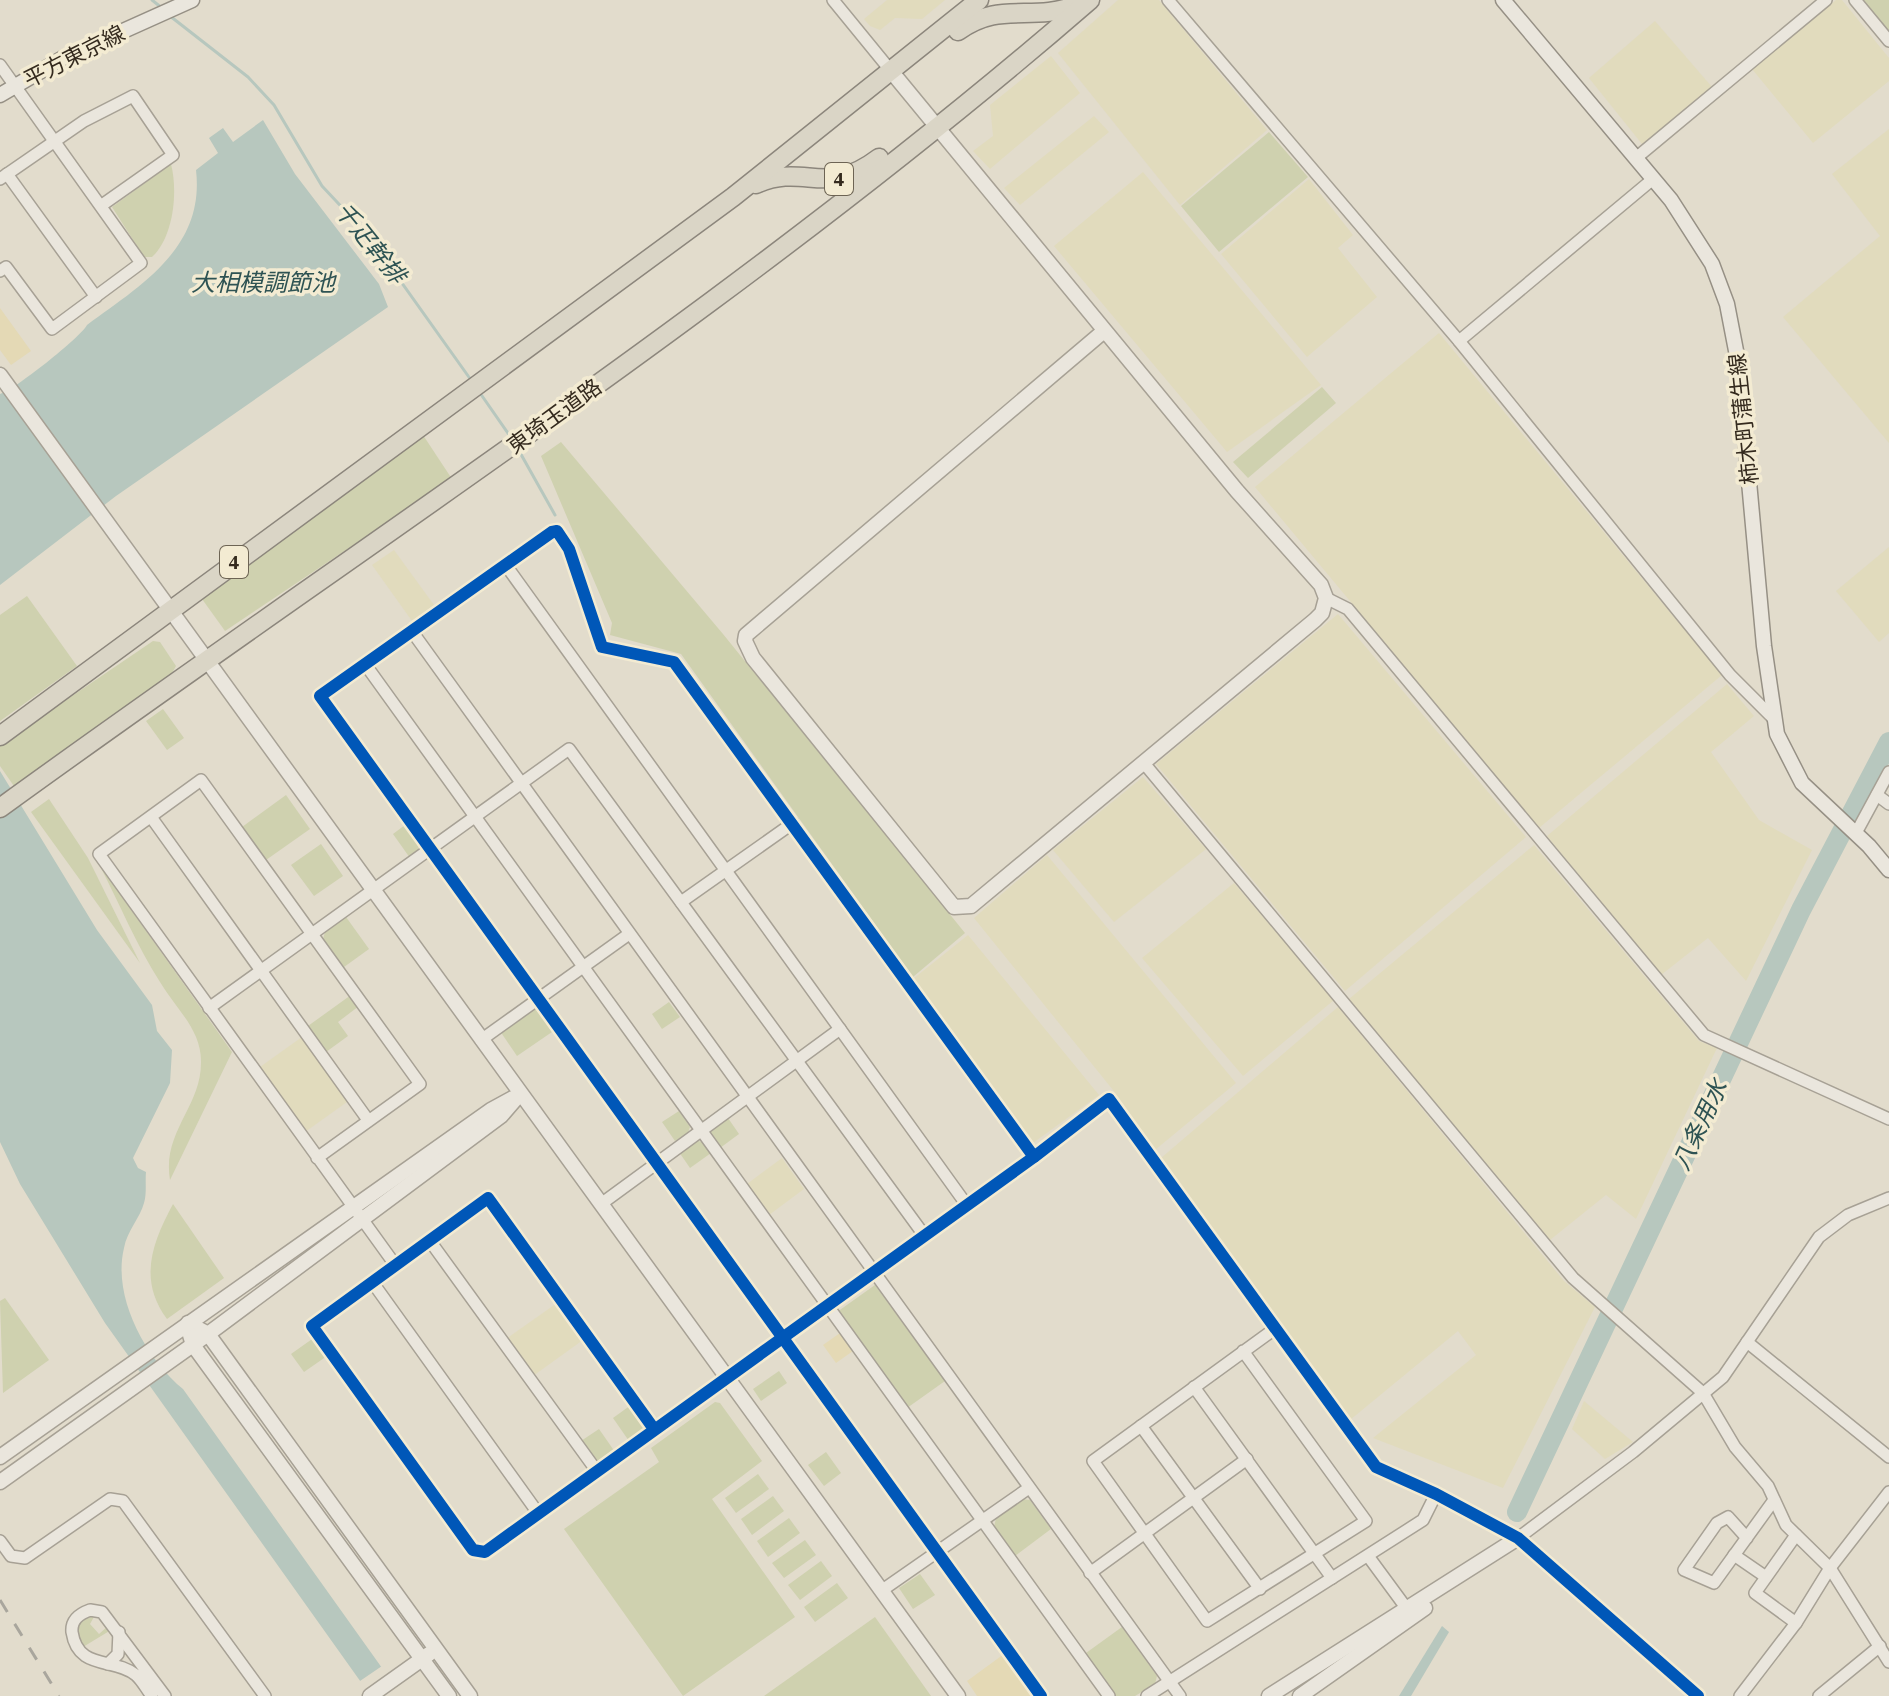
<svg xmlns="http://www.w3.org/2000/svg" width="1889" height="1696" viewBox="0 0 1889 1696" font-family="'Source Serif 4','Noto Sans JP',serif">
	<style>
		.farmland { fill: #e1dbbd }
		.green { fill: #cfd1af }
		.sand { fill: #e4d9b5 }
		.water { fill: #b7c7be }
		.pier { fill: #e2dccc }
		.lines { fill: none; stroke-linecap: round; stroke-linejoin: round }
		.stream { stroke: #b7c7be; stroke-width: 3 }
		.river { stroke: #b7c7be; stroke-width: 20 }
		.minor-casing { stroke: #a7a195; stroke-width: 14 }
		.tertiary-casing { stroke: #a7a195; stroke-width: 17 }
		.secondary-casing { stroke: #969085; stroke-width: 17 }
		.trunk-casing { stroke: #8c867c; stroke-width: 21 }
		.minor { stroke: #eae6dd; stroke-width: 11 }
		.tertiary { stroke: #eae6dd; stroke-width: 14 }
		.secondary { stroke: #eae6dd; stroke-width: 14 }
		.trunk { stroke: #dad5c6; stroke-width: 18 }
		.rail { stroke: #a9a69d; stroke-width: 3; stroke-dasharray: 14 14; stroke-linecap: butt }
		.cycleway-casing { stroke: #f3ebd2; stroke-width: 17 }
		.cycleway { stroke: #0057b8; stroke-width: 12 }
		.labels { text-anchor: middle; stroke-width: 7; stroke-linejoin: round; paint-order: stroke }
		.shield { fill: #f3ebd2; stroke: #6d6454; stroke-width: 2 }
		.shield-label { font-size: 20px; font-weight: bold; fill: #342a1e }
		.street-label { font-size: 22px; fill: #342a1e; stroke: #f3ebd2 }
		.water-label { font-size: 24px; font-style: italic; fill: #2e5353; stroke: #f3ebd2 }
	</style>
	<rect width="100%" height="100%" fill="#e2dccc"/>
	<g class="farmland">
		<path d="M887,0h58l-23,19 -27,-1 -15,12 -10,-4 -6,-7z"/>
		<path d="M1118,0h41l108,130 -87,75 -122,-152z"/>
		<path d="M1836,0h6l47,58v23l-76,62 -61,-74z"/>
		<path d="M1655,21l57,66 -70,57 -53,-66z"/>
		<path d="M1051,56l29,37 -90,76 -17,-18 20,-15 -3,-31z"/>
		<path d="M1094,116l15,16 -89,73 -16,-17z"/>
		<path d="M1889,129v314l-106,-126 97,-81 -48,-62z"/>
		<path d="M1143,172l178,213 -94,67 -173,-206z"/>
		<path d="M1309,179l44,56 -15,13 39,49 -70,60 -86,-103z"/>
		<path d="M1439,333l283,342 -183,153 -284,-341z"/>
		<path d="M1889,547v86l-10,9 -43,-51z"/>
		<path d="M394,550l40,55 -22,16 -40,-56z"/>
		<path d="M1338,614l188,223 -181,154 -189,-227z"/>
		<path d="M1727,684l27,32 -43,36 48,68 53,30 -66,131 -38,-43 -47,37 -114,-139z"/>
		<path d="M1143,777l63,72 -92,73 -61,-72z"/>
		<path d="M1534,845l165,196 18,7 -81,171 -30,-24 -56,45 -201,-241z"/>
		<path d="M1047,855l189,228 -81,67 -42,-60 -139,-172z"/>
		<path d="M1234,883l100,117 -91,76 -101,-118z"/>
		<path d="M968,935l131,160 -66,48 -120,-164z"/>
		<path d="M1338,1007l226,274 31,26 -92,181 -130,-50 103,-83 -18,-24 -108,89 -189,-262z"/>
		<path d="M302,1037l45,65 -42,30 -45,-65z"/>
		<path d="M782,1158l22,31 -35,26 -22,-31z"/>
		<path d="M557,1303l26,37 -50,36 -27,-37z"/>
		<path d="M1584,1401l49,41 -28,17 -33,-30z"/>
	</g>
	<g class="green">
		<path d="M1861,0h28v33z"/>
		<path d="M1269,132l39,45 -89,75 -38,-46z"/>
		<path d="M171,164c7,27 3,72 -19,93h-8l-32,-50z"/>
		<path d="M1322,387l14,16 -88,75 -15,-16z"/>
		<path d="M423,435l29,44 -227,152 -23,-32 25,-23z"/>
		<path d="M561,442l162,192 242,299 -52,44 -232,-323 -71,-19 2,-12 -71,-167z"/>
		<path d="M27,596l50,70 -77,55v-106z"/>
		<path d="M153,641l7,1 16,24 -5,9 -155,114 -16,-23v-21z"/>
		<path d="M163,709l21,29 -17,12 -21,-29z"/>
		<path d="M286,795l24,34 -44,31 -24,-33z"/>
		<path d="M49,799l39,59 52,105 -109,-151z"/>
		<path d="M405,825l14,19 -1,8 -8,6 -17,-24z"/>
		<path d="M321,844l22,32 -29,20 -23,-31z"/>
		<path d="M100,866l132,186 -62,128c-8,-48 31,-73 31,-117 1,-33 -25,-54 -41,-81 -23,-36 -40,-77 -60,-116z"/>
		<path d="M346,917l23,32 -25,18 -21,-28 2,-7z"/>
		<path d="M351,995l8,11 -21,16 10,14 -22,16 -18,-26z"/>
		<path d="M669,1002l11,15 -18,12 -10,-15z"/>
		<path d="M535,1007l17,25 -35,24 -17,-25z"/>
		<path d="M679,1111l11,16 -2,6 -13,8 -13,-19z"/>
		<path d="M728,1118l11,16 -19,14 -10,-13 2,-5z"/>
		<path d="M696,1140l8,3 7,10 -21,15 -11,-16z"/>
		<path d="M173,1204l51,74 -57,41c-29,-39 -15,-76 6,-115z"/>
		<path d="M875,1285l70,96 -38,27 -70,-96z"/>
		<path d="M5,1298l44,62 -46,33 -3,-92z"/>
		<path d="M315,1337l12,19 -23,16 -13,-18z"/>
		<path d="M779,1371l8,12 -26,18 -8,-12z"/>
		<path d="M715,1402l5,1 42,58 -50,38 83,118 -112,79 -119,-167 95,-67 -8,-14z"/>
		<path d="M631,1405l13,18v7l-15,11 -16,-23z"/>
		<path d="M599,1429l16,23 -12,8h-9l-13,-19z"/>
		<path d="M826,1452l15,21 -17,13 -16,-21z"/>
		<path d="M758,1474l11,15 -33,24 -11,-15z"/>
		<path d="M773,1496l11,15 -32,24 -11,-16z"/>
		<path d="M1022,1499l8,1 21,29 -36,27 -21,-29 2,-9z"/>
		<path d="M789,1518l11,15 -32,24 -11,-16z"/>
		<path d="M805,1540l11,15 -32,23 -12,-15z"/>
		<path d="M821,1561l11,15 -32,24 -12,-15z"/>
		<path d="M920,1574l15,21 -22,14 -14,-21z"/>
		<path d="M837,1583l11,15 -33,24 -11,-15z"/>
		<path d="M95,1615l-5,9 9,10 8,-7 4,3 -28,17 -7,-18 5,-9z"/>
		<path d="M875,1617l56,79h-167z"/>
		<path d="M1122,1627l35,49 -2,8 -20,12h-19l-30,-43z"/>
	</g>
	<g class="sand">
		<path d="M0,308l31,43 -20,14 -11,-15z"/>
		<path d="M840,1333l13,18 -17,12 -13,-18z"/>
		<path d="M1004,1654l30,42h-57l-10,-15z"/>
	</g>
	<g class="water">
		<path d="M263,120l32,54 84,110 9,23 -272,189 -116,89v-191c13,-3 81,-57 87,-69 54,-40 118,-77 109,-155l22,-17 -9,-15 14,-10 10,14z"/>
		<path d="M0,771l97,159 55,75 5,26 15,19 -2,33 -37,75 5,10 8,4c-1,9 1,21 -2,31 -4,15 -17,28 -20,45 -12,49 22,111 59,141l219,307h-31l-13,-18 -253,-355 -85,-139 -20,-42z"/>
		<path d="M1442,1626l7,6 -38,64h-12z"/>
	</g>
	<path class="pier" d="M382,1666l21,29 -1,1h-35l-10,-13z"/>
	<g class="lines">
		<g class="stream">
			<path d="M152,0l10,8"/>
			<path d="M170,16l78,61 26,28 48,81 45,48 104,146"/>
			<path d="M480,393l32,46"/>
			<path d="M518,449l37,66"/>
		</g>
		<path class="river" d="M1517,1512l284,-602 88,-168"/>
		<defs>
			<g id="minor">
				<path d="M833,0l58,71"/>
				<path d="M1168,0l291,341 271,334 43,43"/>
				<path d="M1855,0l34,41"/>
				<path d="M0,65l141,198 -89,66 -46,-62 -6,4"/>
				<path d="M1636,158l190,-158"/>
				<path d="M7,174l89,123"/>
				<path d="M0,179l84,-58 49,-25 40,59 -71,50"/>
				<path d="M1459,341l194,-162"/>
				<path d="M505,564l461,640"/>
				<path d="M1326,598l22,11 356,426 185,84"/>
				<path d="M411,630l769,1066"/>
				<path d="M365,664l744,1032"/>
				<path d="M1143,762l430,516 130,115 32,54 33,39 18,39 44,43 59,94"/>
				<path d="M1877,795l12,9"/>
				<path d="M151,817l217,303"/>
				<path d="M1856,833l33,-61"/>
				<path d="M681,902l112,-79"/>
				<path d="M209,1008l360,-259 355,486"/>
				<path d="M481,1040l148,-106"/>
				<path d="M1034,1157l-360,-495 -72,-15 -33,-98 -12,-18 -5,1 -232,164 721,1000"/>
				<path d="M317,1158l103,-74 -219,-304 -102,74 297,412"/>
				<path d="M601,1204l239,-175"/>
				<path d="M430,1241l166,229"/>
				<path d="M373,1283l165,230"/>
				<path d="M1747,1342l142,115"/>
				<path d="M1243,1351l123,170 -159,100 -114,-160 183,-133"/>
				<path d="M1194,1387l138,191"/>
				<path d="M1141,1426l119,163"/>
				<path d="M654,1429l-166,-231 -176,128 161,224 12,2 549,-395 75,-58 267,368 60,27 82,44 180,158"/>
				<path d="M1796,1535l-41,58 41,30"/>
				<path d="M1518,1538l115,-86 90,-75 96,-140 29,-22 41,-17"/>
				<path d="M1747,1538l-19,-21 -11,6 -33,47 30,13 60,-83"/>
				<path d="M0,1541l11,15 14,2 85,-59 13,2 142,195"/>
				<path d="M1734,1555l32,22"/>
				<path d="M1368,1556l39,53"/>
				<path d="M1090,1573l157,-114"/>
				<path d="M881,1591l148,-103"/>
				<path d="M108,1664l10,-10 1,-22"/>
				<path d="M152,1696c-5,-6 -10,-16 -16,-21 -22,-18 -58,-4 -64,-43 -1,-12 7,-18 18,-22l12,2 63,84"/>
				<path d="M1147,1696l276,-176 13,-26"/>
				<path d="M1740,1696l56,-73 34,-55 59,-76"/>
				<path d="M1819,1696l61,-50"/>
			</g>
			<g id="tertiary">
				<path d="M891,71l346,420 84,94 5,13 -4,15 -7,7 -344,286 -17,1 -201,-249 -8,-17 1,-6 358,-304"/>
				<path d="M0,375l958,1321"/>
				<path d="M188,1323l20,11 262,362"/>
				<path d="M190,1335l3,10 256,351"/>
				<path d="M0,1457l491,-347 22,-12"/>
				<path d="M0,1482l208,-148 293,-218 19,-22"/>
				<path d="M370,1696l59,-42"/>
				<path d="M1269,1696l249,-158"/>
				<path d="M1300,1696l125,-88"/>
			</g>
			<g id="secondary">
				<path d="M1503,0l168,200 41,64 15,40 11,57 26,285 13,88 25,49 67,63 20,24"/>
				<path d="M0,95l63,-37 129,-58"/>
			</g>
			<g id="trunk">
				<path d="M958,31c43,-31 73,-8 119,-26"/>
				<path d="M756,184c50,-22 69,15 123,-26"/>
				<path d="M0,736l733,-539 246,-197"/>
				<path d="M0,808c366,-266 748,-511 1090,-808"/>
			</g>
		</defs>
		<use href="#minor" class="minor-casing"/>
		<use href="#tertiary" class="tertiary-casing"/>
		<use href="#secondary" class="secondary-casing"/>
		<use href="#trunk" class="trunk-casing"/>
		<use href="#minor" class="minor"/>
		<use href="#tertiary" class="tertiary"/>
		<use href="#secondary" class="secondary"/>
		<use href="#trunk" class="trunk"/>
		<path class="rail" d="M0,1600l59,96"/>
		<defs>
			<g id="cycleway">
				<path d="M1034,1157l-360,-495 -72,-15 -33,-98 -12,-18 -5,1 -232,164 721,1000"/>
				<path d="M654,1429l-166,-231 -176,128 161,224 12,2 549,-395 75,-58 267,368 60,27 82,44 180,158"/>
			</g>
		</defs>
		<use href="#cycleway" class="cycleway-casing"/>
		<use href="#cycleway" class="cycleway"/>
	</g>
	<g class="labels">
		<g class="shield">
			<rect x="825" y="163" width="28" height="32" rx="6"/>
			<rect x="220" y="546" width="28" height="32" rx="6"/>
		</g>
		<g class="shield-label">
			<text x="839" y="186">4</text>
			<text x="234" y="569">4</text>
		</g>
		<g class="street-label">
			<text transform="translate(74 56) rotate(-27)" y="8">平方東京線</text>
			<text transform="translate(554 416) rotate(-36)" y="8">東埼玉道路</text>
			<text transform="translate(1743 419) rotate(-96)" y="8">柿木町蒲生線</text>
		</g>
		<g class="water-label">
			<text transform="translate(370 243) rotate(51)" y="8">千疋幹排</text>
			<text x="263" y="291">大相模調節池</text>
			<text transform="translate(1700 1125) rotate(-65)" y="8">八条用水</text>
		</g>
	</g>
</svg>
